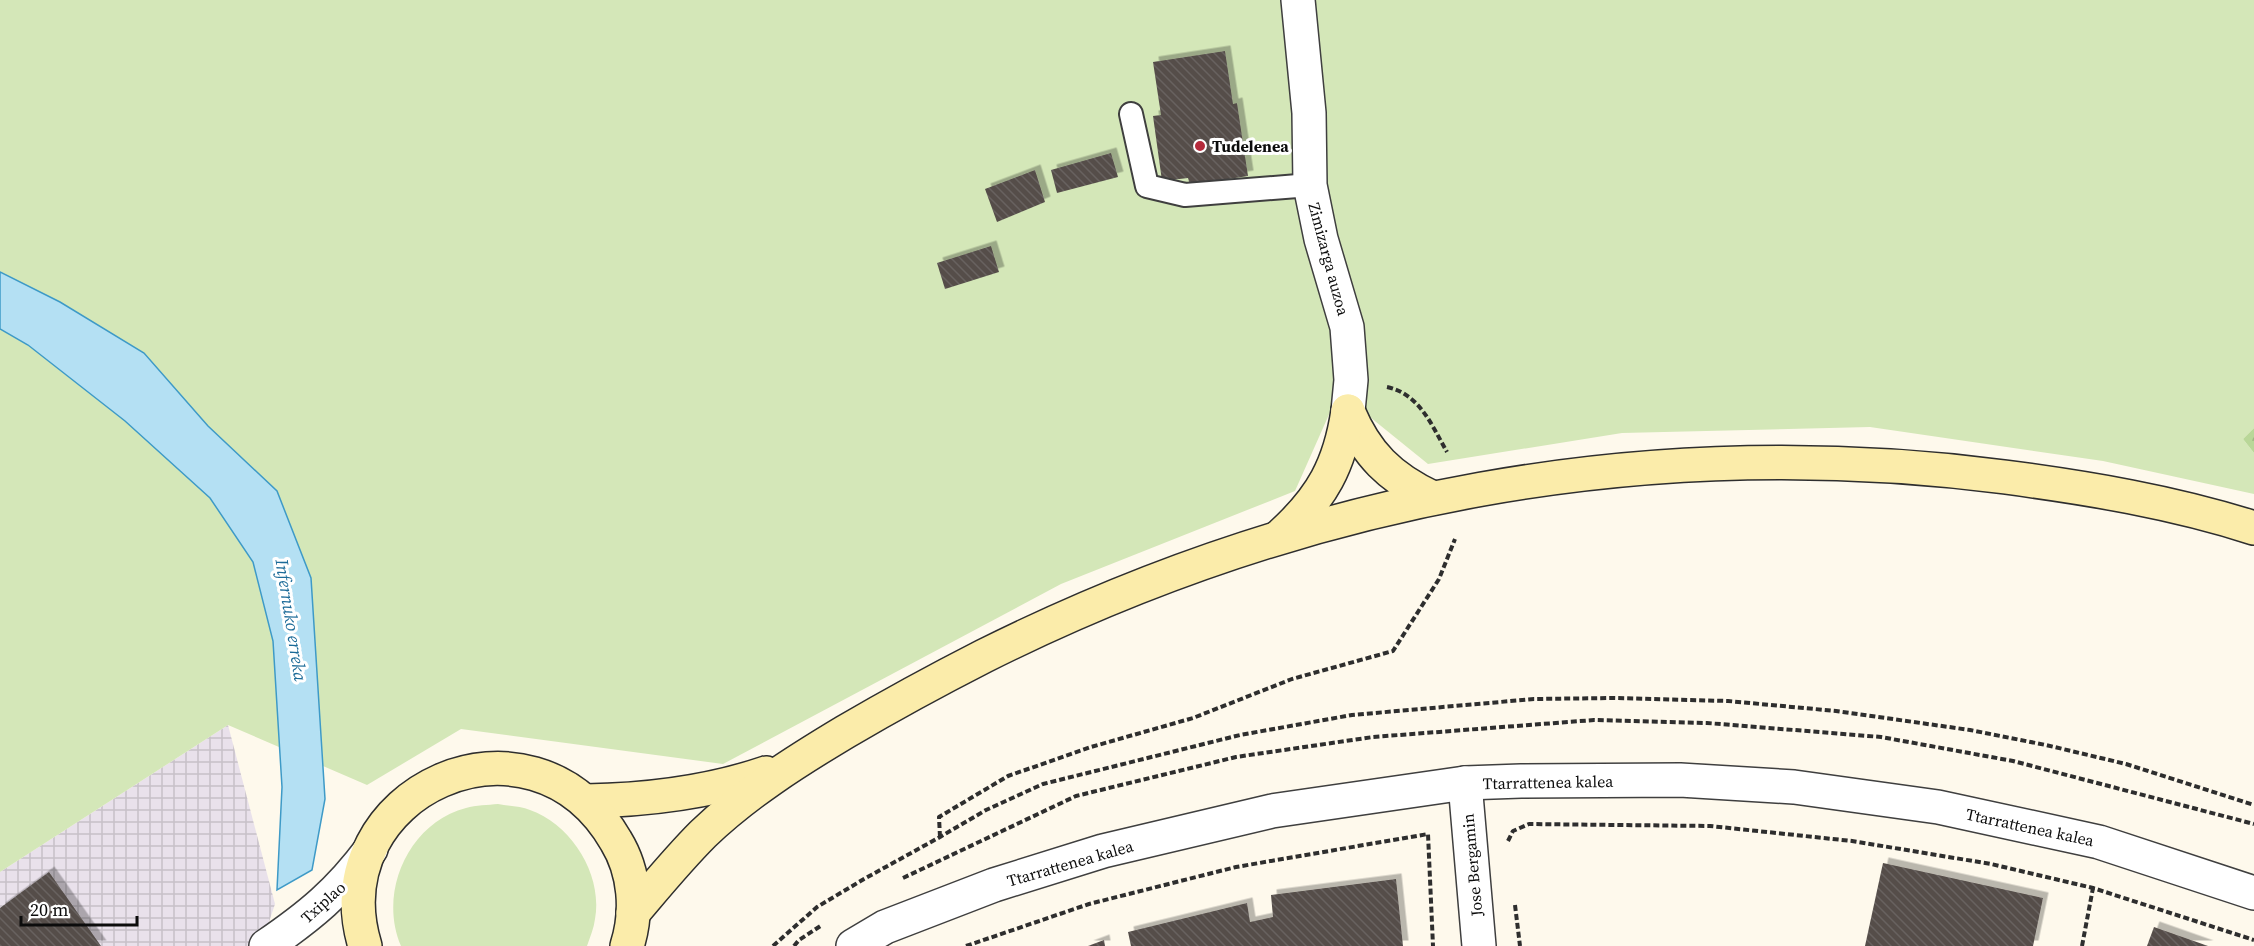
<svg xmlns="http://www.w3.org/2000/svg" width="2254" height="946" viewBox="0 0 2254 946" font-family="'Source Serif 4',serif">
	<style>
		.industrial { fill: url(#industrial-grid) }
		.grass { fill: #d4e7b8 }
		.forest { fill: url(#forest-crowns) }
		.water { fill: #b4e0f3; stroke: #3e9ac7; stroke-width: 1.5 }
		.building { fill: url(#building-back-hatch); filter: url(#shadow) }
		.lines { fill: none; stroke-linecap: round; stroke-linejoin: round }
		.lane-casing { stroke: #3f3f3f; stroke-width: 26 }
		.street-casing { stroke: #3f3f3f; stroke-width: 36 }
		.secondary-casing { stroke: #2e2e2e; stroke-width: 36 }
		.path { stroke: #2e2e2e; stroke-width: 4; stroke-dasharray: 6 3; stroke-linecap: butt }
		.lane { stroke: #fff; stroke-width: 22 }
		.street { stroke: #fff; stroke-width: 33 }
		.secondary { stroke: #fbecaa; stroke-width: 33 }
		.poi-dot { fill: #b52b3c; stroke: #fff; stroke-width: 2 }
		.labels { text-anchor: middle; stroke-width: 6; stroke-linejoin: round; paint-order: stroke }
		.poi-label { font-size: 16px; font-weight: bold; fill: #0c0c0c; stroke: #fff; text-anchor: start }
		.street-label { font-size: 16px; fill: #0c0c0c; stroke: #fff }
		.water-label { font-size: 18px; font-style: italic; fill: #1c6b98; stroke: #fff }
	</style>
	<defs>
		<pattern id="industrial-grid" width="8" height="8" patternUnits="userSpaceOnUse" patternTransform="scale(1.5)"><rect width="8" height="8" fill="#e9e1eb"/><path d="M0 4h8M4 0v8" fill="none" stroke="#c7c0c8"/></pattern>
		<pattern id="forest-crowns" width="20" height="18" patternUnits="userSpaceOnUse" patternTransform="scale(1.5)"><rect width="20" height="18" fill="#b9d798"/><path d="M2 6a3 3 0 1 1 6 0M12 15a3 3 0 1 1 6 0" fill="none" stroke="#9eb782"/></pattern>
		<pattern id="building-back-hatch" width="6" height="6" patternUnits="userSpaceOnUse" patternTransform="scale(1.5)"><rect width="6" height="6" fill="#544d49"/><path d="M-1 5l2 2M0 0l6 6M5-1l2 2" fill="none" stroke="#68625f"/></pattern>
		<filter id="shadow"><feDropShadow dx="5.5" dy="-5.5" stdDeviation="0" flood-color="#0004"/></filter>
	</defs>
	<rect width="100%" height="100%" fill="#fef9ec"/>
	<path class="industrial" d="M228,725l47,179 -14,42h-261v-74z"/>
	<g class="grass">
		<path d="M0,0h2254v428l-11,11 11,14v41l-151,-33 -233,-34 -248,6 -194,31 -89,-72 -44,99 -234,93 -338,180 -262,-35 -94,56 -139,-60 -228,147z"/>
		<path d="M498,804c10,2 23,2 32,6 42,15 73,65 65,109 -1,9 -5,18 -8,27h-186c-23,-53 7,-123 65,-138 10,-3 22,-3 32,-4z"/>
	</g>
	<path class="forest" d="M2254,428v25l-11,-14z"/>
	<path class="water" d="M0,272l60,30 84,51 64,73 69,65 34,87 14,221 -13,71 -35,20 5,-103 -9,-146 -20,-79 -43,-64 -85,-77 -97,-76 -28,-16z"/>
	<g class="building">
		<path d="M1225,51l8,53 4,-1 11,73 -58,9 -2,-7 -26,3 -9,-65 8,-1 -8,-53z"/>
		<path d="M1111,153l7,24 -61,16 -6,-23z"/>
		<path d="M1035,170l10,32 -48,20 -12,-33z"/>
		<path d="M991,246l8,26 -54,17 -8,-26z"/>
		<path d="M1883,863l160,35 -10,48h-168z"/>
		<path d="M49,872l52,74h-101v-38z"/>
		<path d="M1396,879l7,67h-272l-3,-14 119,-29 3,19 23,-5 -2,-22z"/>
		<path d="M2154,927l54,19h-61z"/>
		<path d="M1104,940l1,6h-17z"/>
	</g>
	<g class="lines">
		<defs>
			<path id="lane" d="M1131,114l16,72 38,9 125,-10"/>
			<g id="street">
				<path d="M1298,0l11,113 1,72 11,54 26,88 4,53 -3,31"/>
				<path d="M1465,783l14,163"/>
				<path d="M266,946c44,-30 73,-54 105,-97"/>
				<path d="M853,946l32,-19 109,-42 109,-34 169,-40 193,-28 56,-2 159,-1 114,7 144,20 161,35 155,51"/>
			</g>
			<g id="secondary">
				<path d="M1348,411c18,43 42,67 85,87"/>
				<path d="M1281,535c41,-37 59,-70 67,-124"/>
				<path d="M586,801c62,-1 121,-8 180,-28"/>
				<path d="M633,913c23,-27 45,-54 70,-79 43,-41 92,-72 142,-102 46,-27 92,-52 139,-76 320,-160 665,-225 1021,-179 83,11 168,25 249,51"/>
				<path d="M365,946c-47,-154 166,-252 251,-105 19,31 22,71 11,105"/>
			</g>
		</defs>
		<use href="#lane" class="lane-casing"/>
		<use href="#street" class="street-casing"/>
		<use href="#secondary" class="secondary-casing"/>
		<g class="path">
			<path d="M1387,387c33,7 45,39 60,65"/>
			<path d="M940,837l-1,-20 69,-41 83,-29 102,-29 99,-39 101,-28 46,-72 16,-40"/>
			<path d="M1508,841l5,-10 16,-7 181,2 142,15 139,23 102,24 161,52"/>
			<path d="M903,878l173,-82 160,-39 137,-20 221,-17 113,3 174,14 132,24 241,63"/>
			<path d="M1515,905l5,41"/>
			<path d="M773,946l44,-39 47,-28 76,-42 46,-27 57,-26 197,-49 112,-20 182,-16 80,-1 114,3 108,10 134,19 76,15 80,19 128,41"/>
			<path d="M794,946l5,-6 23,-15"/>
			<path d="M966,946l123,-42 147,-37 192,-33 5,112"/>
			<path d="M2082,946l11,-58"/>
		</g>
		<use href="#lane" class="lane"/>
		<use href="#street" class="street"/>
		<use href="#secondary" class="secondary"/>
	</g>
	<circle class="poi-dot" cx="1200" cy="146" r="6"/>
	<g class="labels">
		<g class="poi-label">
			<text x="1212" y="152">Tudelenea</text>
		</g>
		<g class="street-label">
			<text transform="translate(1329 259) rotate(75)" y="6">Zimizarga auzoa</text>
			<text transform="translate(1548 782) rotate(-1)" y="6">Ttarrattenea kalea</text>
			<text transform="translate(2030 827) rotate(12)" y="6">Ttarrattenea kalea</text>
			<text transform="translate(1070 863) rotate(-16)" y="6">Ttarrattenea kalea</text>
			<text transform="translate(1472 865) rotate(-95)" y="6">Jose Bergamin</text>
			<text transform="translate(323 902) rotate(-42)" y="6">Txiplao</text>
		</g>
		<g class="water-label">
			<text transform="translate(291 620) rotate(81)" y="6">Infernuko erreka</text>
		</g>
	</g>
	<path d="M21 916v9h116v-9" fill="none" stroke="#0c0c0c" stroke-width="3"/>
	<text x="30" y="916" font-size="18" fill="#0c0c0c" stroke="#ffffff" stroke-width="4.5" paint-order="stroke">20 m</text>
</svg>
